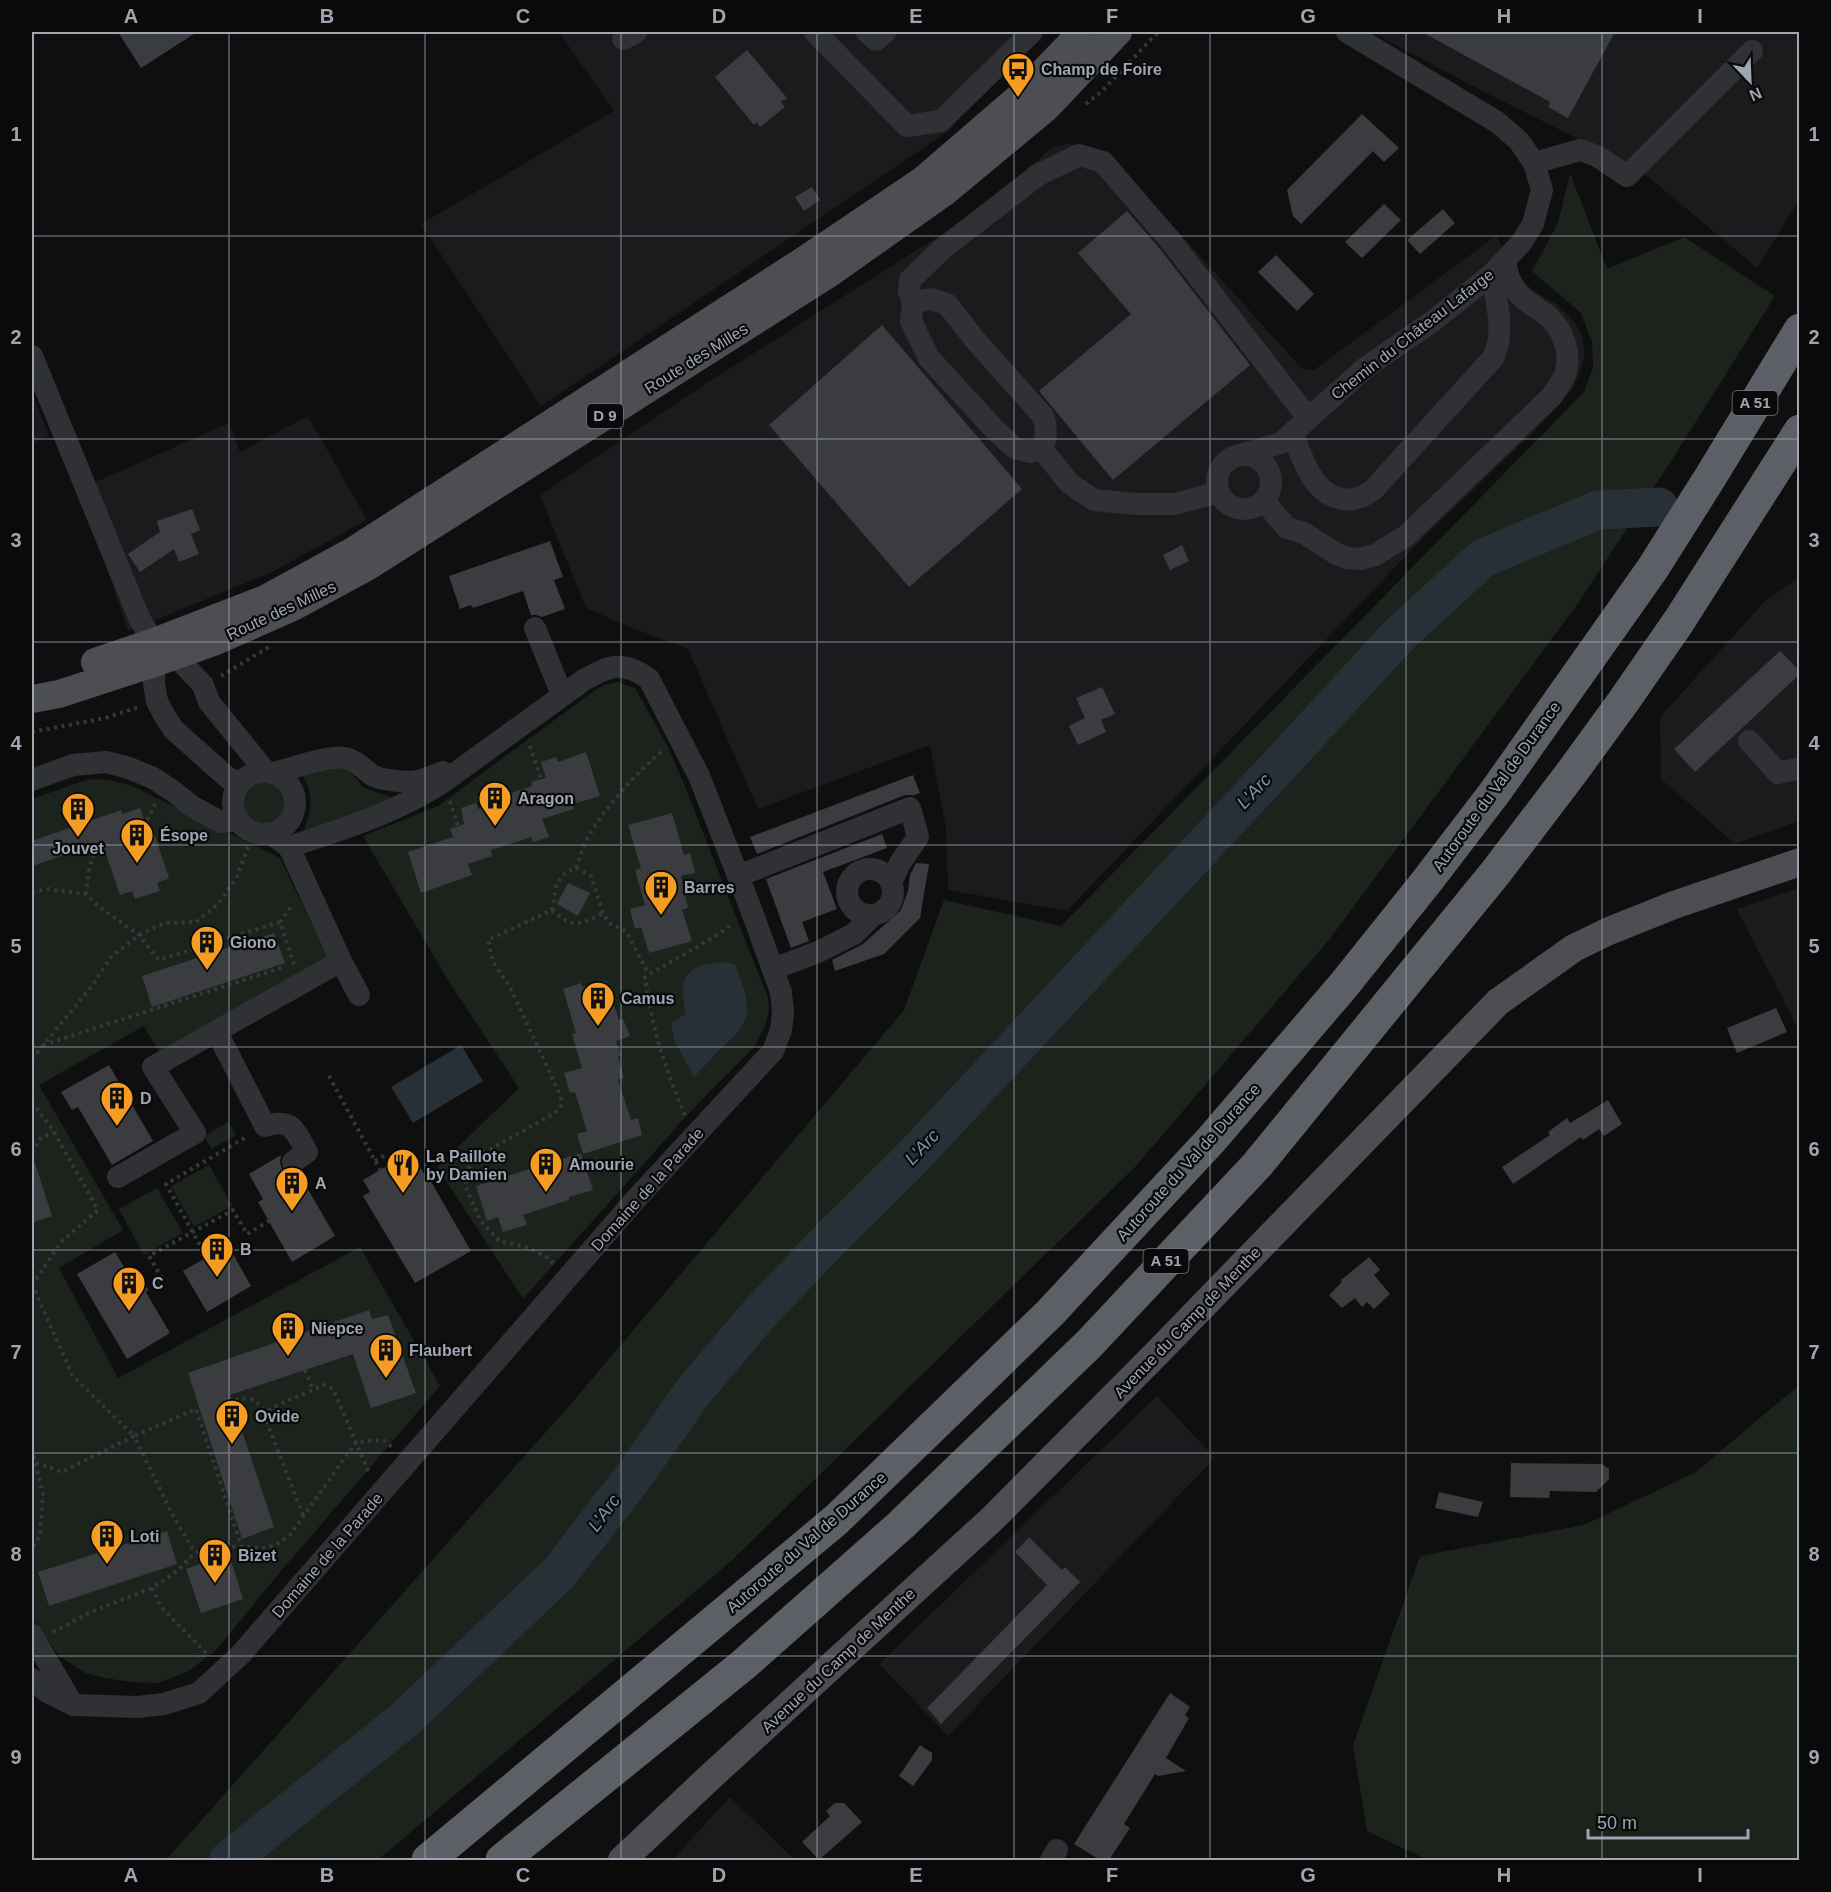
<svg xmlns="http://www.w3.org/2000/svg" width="1831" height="1892" viewBox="0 0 1831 1892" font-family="Arial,sans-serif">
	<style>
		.built { fill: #1b1b1d }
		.green { fill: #1b231c }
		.water { fill: #273036 }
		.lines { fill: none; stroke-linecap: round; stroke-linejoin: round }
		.river { stroke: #273036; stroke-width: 39 }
		.building { fill: #3b3c40 }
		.path { stroke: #36383c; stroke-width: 4; stroke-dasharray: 3 4.5; stroke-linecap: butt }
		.minor { stroke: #303135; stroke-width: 22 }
		.major { stroke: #4c4e54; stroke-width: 28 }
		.highway { stroke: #5c5f66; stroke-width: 33 }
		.grid { fill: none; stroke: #9fa6b2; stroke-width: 1.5; stroke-opacity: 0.55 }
		.labels { text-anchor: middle; stroke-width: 4.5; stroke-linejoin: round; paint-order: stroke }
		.shield { fill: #0a0a0b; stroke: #727780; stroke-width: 1.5 }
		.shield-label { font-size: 15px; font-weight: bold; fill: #9fa6b2 }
		.poi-label { font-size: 16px; font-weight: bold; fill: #9fa6b2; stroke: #0a0a0b; text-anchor: start }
		.street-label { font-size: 16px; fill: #9fa6b2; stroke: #0a0a0b }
		.water-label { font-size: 18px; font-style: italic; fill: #7498ae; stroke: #0a0a0b }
		.neatline { fill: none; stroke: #9fa6b2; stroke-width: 2 }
		.grid-label { font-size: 20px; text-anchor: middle; font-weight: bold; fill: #9fa6b2 }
	</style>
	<rect width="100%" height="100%" fill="#0f0f10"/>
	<g class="built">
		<path d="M559,32h464l-73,98 -409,276 -120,-182 193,-113z"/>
		<path d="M1371,32h428v168l-42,68 -118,-99 -153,-76z"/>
		<path d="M1067,144l14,1 28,10 193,214 12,1 182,-134 24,43 17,14 18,10 16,15 10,14 4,20 -4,19 -9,19 -37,41 -110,105 -358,375 -119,-21 -2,-61 -16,-84 -172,64 -70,-160 -61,-23 -41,-18 -46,-113 162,-109 267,-169 83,-69z"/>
		<path d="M32,392l17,44 -17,7z"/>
		<path d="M308,416l59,104 -97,53 -142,58 -48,-142 149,-66 11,29z"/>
		<path d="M1799,577v244l-64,23 -74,-65 -1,-62 106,-117z"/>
		<path d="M1799,888h1l-1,143 -62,-122z"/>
		<path d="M1157,1396l58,62 -267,278 -69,-72z"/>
		<path d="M730,1797l65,63h-123z"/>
	</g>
	<g class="green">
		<path d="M1570,173l37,96 77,-32 91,59 -102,162 -94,144 -250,338 -194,227 -406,396 -351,297h-212l404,-455 334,-395 40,-110 117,26 523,-534 9,-25 -1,-25 -11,-29 -49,-42 26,-48z"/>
		<path d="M618,682l17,6 33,59 16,37 84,214 1,11 -3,15 -12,23 -64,65 -167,187 -86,-132 82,-79 -70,-106 -86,-146 75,-30 153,-113 13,-8z"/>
		<path d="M328,768h15l8,5 13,15 30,10 -92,38c8,-24 14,-37 1,-60z"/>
		<circle cx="264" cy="804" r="25"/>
		<path d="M94,779l15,1 21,5 150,73 48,100 -169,94 -15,-26 -105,59 84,145 -64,38 59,110 242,-131 80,139 -159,185 -65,79 -29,22 -29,11 -27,-1 -26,-4 -20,-5 -26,-17 -27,-38v-819l51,-18z"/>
		<path d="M228,1122l8,13 -25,14 -7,-13z"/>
		<path d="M209,1165l23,41 -38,21 -23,-41z"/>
		<path d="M157,1188l26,45 -39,22 -25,-46z"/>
		<path d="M1799,1385v475h-371l-61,-29 -14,-86 67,-189 164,-31 112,-53z"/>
	</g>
	<g class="water">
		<path d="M724,962l11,2c5,13 16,40 11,54 -5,15 -19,24 -30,35 -7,8 -14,16 -22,24l-19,-35 -4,-19 15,-9c-9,-36 0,-50 38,-52z"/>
		<path d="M461,1045l22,36 -70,42 -22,-36z"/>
	</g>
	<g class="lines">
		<path class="river" d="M229,1860l175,-140 156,-148 76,-99 57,-81 65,-77 73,-77 78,-77 363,-388 127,-138 84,-77 115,-48 61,-3"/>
	</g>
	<g class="building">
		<path d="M118,32h79l-56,36z"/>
		<path d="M1422,32h193l-47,86 -20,-11 2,-5z"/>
		<path d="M747,50l40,48 -6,4 4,5 -25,20 -3,-5 -3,3 -39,-48z"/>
		<path d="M1362,114l37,34 -15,14 -11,-11 -72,73 -8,-8 -6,-26z"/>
		<path d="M812,187l8,13 -16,11 -9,-14z"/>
		<path d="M1384,204l17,16 -39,38 -17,-16z"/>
		<path d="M1443,209l12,14 -35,31 -13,-14z"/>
		<path d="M1127,211l33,38 90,116 -137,115 -74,-89 92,-77 -53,-61z"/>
		<path d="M1276,255l38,39 -17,17 -39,-39z"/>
		<path d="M882,325l140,164 -113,98 -140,-162z"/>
		<path d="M192,509l8,21 -9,4 8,20 -20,8 -5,-13 -34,23 -12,-18 32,-22 -3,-11z"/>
		<path d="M550,541l13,36 -9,3 11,29 -23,8 -6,-2h-5l-8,-24 -50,17 -2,-3 -11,4 -11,-33z"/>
		<path d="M1182,545l7,16 -19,9 -7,-15z"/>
		<path d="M1780,651l20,20v3l-105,98 -21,-23z"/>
		<path d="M1102,687l13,27 -14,6 5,12 -28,13 -9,-19 16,-8 -9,-20z"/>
		<path d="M586,752l14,44 -27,8 1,5 -32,10 7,18 -16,5 -2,-5 -40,13 1,6 -24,8 4,11 -51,18 -13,-41 45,-15 -3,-8 14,-5 -3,-16 15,-5 2,6 33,-11v-5l21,-7 -1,-4 15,-4 -5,-16 15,-5 2,5z"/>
		<path d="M913,775l7,18 -6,2h-9l-148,59 -7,-17z"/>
		<path d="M140,808l9,27 5,-2 15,45 -12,5 3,8 -25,8 -3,-8 -12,4 -18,-53 -70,24v-25l89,-31 1,4z"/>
		<path d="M672,813l12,42 6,-2 5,20 -14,3 7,32 -6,2 10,31 -43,12 -8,-26 -6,2 -5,-20 15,-4 -10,-35 6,-2 -13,-43z"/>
		<path d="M882,834l5,14 -64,24 14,37 -35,13 7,19 -18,7 -25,-69z"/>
		<path d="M916,863l13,1 -9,54 -36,36 -49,17 -3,-11 31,-16 38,-34 7,-19 2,-16z"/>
		<path d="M568,883l22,10 -12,23 -21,-12z"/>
		<path d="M274,933l11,30 -133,44 -10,-31z"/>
		<path d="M606,981l13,39 4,-1 7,17 -14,5 5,15 -3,1 6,21 -6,2 13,40 7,-2 4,17 -59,19 -6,-20 10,-3 -12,-39 -5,1 -6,-20 18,-5 -10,-34 4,-1 -13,-44 18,-6 2,4z"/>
		<path d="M1776,1008l11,24 -50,21 -10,-25z"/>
		<path d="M109,1065l44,76 -41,24 -34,-58 -6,3 -11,-18z"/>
		<path d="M1608,1100l14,24 -18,12 -5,-7 -16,11 -2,-3 -68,47 -11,-17 48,-32 -2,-3 19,-14 3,5z"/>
		<path d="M411,1152l13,22 2,-1 45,78 -56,32 -52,-87 7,-4 -7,-12z"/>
		<path d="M581,1153l12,37 -24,7v3l-46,15 4,10 -24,7 -5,-15 -11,4 -11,-35z"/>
		<path d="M281,1155l-1,8 2,6 6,5 6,1 5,-1 36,62 -43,26 -34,-60 5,-3 -14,-25z"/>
		<path d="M35,1163l17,53 -20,7v-59z"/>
		<path d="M228,1245l23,41 -44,26 -24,-41z"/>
		<path d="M115,1252l14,23 5,-3 36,61 -43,26 -50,-85z"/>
		<path d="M1369,1257l11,13 -6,5 16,19 -16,15 -7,-7 -5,5 -7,-9 -13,10 -13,-13 13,-13 -1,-2z"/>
		<path d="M369,1310l3,9 16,-4 28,78 -45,15 -18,-54 -123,41 44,132 -32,12 -54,-166z"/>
		<path d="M1511,1463l91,1 7,5v10l-13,13 -46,-1 -1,7 -39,-1z"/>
		<path d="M1439,1492l44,10 -5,15 -43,-9z"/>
		<path d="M167,1531l10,33 -128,42 -11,-34z"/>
		<path d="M1029,1537l33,33 3,-3 15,15 -139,142 -14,-16 120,-123 -32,-33z"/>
		<path d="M229,1554l14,45 -42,14 -15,-44z"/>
		<path d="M1170,1693l20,14 -5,8 4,3 -23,40 20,13 -28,5 -3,-2 -31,50 6,4 -21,32h-9l-26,-16z"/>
		<path d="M920,1745l12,8v7l-19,26 -14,-10z"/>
		<path d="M835,1803h9l18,19 -43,38 -17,-18 28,-26 -4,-5z"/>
	</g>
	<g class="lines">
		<g class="path">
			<path d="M1086,104l17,-14 55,-58"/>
			<path d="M221,676l48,-29"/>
			<path d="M32,732l73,-14 34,-11"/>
			<path d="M530,746l11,34"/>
			<path d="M450,801l8,25"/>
			<path d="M576,868c3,-9 6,-18 10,-27 17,-32 49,-67 76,-90"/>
			<path d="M32,892l16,-3 38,5 12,12 41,29 20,25 121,-38 14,42"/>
			<path d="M86,894c2,-13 2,-36 13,-45 3,-2 9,-4 13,-5 22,-10 34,-16 43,-40"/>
			<path d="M552,910c20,19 29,15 51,3"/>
			<path d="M280,922l12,-17"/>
			<path d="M43,1045l238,-77"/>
			<path d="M32,1059l60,-73 19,-29 28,-22 26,-12 31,-1 22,-18 19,-27 13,-36"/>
			<path d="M329,1076l51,94"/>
			<path d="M32,1102l22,30 44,78 -36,31 -30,44"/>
			<path d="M685,1115c-19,-44 -34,-89 -40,-138l74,-43 14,-11"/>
			<path d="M32,1153l9,-15 13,-6"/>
			<path d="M375,1161l12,-7"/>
			<path d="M207,1258l-41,-74 82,-48"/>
			<path d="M553,1263l-4,-5 -23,-11 -27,-6 -19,-21 -15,-35 4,-17 4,-9 82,-46 6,-7v-9l-52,-112 -16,-23 -5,-22 64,-30c4,-20 2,-35 24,-42l15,8 12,37 6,10 17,8 21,40 4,2"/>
			<path d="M32,1284l40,91 62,61 62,-27 46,139"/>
			<path d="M145,1290l18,-10 -14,-24 84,-46 14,24 22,-13"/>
			<path d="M305,1370l8,19"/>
			<path d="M228,1402c21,-5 24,-7 38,11"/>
			<path d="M32,1449l11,45 -3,41 -8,13"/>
			<path d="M36,1463l26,9 72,-36 37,76 24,41"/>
			<path d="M303,1515l-37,-95v-7l5,-5 53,-23 9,4 37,86"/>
			<path d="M152,1588l9,19 48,49"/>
			<path d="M53,1632l38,-20 61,-24 25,-17 18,-18 26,-7 45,2 13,-5 11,-8 66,-93 27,-2 9,7"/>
		</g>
		<g class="minor">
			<path d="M815,32l92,94 34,-5 91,-89"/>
			<path d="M867,32l9,8 9,-8"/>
			<path d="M623,39l13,-7"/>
			<path d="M1534,163l46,-13 17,6 30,20 125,-125"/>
			<path d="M913,302l18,-3 16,5 29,37 67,75c4,13 4,21 -1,33l-12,3 -15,-4 -19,-17 -67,-73 -18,-37 2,-19 -4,-10 1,-12 31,-30 97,-75 41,-20 24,7 67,78 138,178"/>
			<path d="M32,356l108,264 14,22 17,15 10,5 22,23 6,17 57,70"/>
			<path d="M1292,433c11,25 19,60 50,66 12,2 21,-2 31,-9l120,-132c13,-25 3,-57 -1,-84"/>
			<path d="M1042,449l27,34 25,17 43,4h38l44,-12"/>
			<circle cx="1244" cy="482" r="27"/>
			<path d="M1233,457l48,-14 84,-75 68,-47 59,-47 29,-31 12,-19 9,-34 -8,-27 -15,-22 -22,-19 -150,-90"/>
			<path d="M1264,501l23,27 17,5 31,20 12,5 13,1 15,-4 31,-19 146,-140c5,-8 12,-16 14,-25 5,-18 -3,-40 -16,-53 -11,-10 -24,-15 -33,-26 -8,-10 -10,-20 -12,-31"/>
			<path d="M535,628l27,67"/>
			<path d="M154,647v37l3,17 7,14 10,15 54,48 12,5"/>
			<path d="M1749,741l29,32 22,-5"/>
			<circle cx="264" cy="803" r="31"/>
			<path d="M273,773c18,-4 56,-18 72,-15 10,2 19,11 27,17 8,5 36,8 45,6 9,-2 18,-6 26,-9"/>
			<path d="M32,780l41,-15 33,-3 23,6 24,10 20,13 20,16 28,15 17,-2"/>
			<path d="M289,847l52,114 18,34"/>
			<circle cx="870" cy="892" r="23"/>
			<path d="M738,876l172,-68 8,29 -18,26 -9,20"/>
			<path d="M773,969l45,-17 36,-18 19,-19"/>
			<path d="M217,1032l48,94c28,-8 30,5 42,26l-14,10"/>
			<path d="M118,1177l77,-44 -42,-66 188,-106"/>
			<path d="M32,1635l41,70"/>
			<path d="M32,1679l15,13 26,13 65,2 26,-3 35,-11 42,-39 395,-455 137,-148 8,-21 2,-18 -2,-20 -30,-83 -52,-133 -50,-97c-26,-19 -39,-14 -65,1l-141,102c-47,31 -101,47 -154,65l-19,-14"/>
			<path d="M1051,1860l6,-10"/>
		</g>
		<g class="major">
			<path d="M95,662l59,-20 111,-43 88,-48 453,-292 117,-79 95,-82 64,-66"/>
			<path d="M32,699l27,-5 95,-31 62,-22 77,-34 74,-40 460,-292 119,-84 101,-84 71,-75"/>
			<path d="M622,1860l87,-82 283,-259 167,-168 339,-349 76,-54 35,-17 65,-26 126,-43"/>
		</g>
		<g class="highway">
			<path d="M428,1860l408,-340 214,-207 161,-173 132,-154 84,-105 68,-89 158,-224 58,-92 89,-146"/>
			<path d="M502,1860l241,-195 158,-140 188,-181 168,-179 239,-293 76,-100 51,-70 56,-81 121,-190"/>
		</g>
	</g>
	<path class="grid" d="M229,32v1828M425,32v1828M621,32v1828M817,32v1828M1014,32v1828M1210,32v1828M1406,32v1828M1602,32v1828M32,236h1768M32,439h1768M32,642h1768M32,845h1768M32,1047h1768M32,1250h1768M32,1453h1768M32,1656h1768"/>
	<defs>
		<symbol id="bus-pin" viewBox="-11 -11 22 30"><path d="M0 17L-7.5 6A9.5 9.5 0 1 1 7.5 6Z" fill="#f59d22" stroke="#0a0a0b"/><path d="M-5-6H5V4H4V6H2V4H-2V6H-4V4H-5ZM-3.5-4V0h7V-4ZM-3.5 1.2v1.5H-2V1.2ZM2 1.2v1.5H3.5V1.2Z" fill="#111"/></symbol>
		<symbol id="building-pin" viewBox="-11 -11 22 30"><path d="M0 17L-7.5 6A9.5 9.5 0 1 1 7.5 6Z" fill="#f59d22" stroke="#0a0a0b"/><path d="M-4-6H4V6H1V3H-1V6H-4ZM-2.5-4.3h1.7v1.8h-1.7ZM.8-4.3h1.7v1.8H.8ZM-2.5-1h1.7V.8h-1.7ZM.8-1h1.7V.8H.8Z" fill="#111"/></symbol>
		<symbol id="restaurant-pin" viewBox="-11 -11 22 30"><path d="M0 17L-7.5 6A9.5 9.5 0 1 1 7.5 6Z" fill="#f59d22" stroke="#0a0a0b"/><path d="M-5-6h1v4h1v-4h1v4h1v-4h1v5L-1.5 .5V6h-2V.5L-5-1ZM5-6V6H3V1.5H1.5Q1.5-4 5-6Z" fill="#111"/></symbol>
	</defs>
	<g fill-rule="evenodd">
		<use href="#bus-pin" x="999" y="50" width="38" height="52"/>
		<use href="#building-pin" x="476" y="779" width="38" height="52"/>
		<use href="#building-pin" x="59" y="790" width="38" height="52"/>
		<use href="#building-pin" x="118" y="816" width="38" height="52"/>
		<use href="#building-pin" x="642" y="868" width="38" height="52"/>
		<use href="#building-pin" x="188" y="923" width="38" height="52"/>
		<use href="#building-pin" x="579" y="979" width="38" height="52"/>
		<use href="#building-pin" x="98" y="1079" width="38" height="52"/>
		<use href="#building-pin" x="527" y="1145" width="38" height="52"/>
		<use href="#restaurant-pin" x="384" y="1146" width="38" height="52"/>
		<use href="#building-pin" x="273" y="1164" width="38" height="52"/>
		<use href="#building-pin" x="198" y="1230" width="38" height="52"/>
		<use href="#building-pin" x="110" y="1264" width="38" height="52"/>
		<use href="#building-pin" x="269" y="1309" width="38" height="52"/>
		<use href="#building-pin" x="367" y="1331" width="38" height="52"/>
		<use href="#building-pin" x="213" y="1397" width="38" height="52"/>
		<use href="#building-pin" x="88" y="1517" width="38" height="52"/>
		<use href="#building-pin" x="196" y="1536" width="38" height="52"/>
	</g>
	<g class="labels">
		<g class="shield">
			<rect x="1732.5" y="391" width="45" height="24" rx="4.5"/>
			<rect x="587" y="404" width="36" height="24" rx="4.5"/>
			<rect x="1143.5" y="1249" width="45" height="24" rx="4.5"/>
		</g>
		<g class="shield-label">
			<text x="1755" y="408">A 51</text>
			<text x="605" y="421">D 9</text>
			<text x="1166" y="1266">A 51</text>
		</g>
		<g class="poi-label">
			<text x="1041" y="75">Champ de Foire</text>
			<text x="518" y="804">Aragon</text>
			<text x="160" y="841">Ésope</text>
			<text x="78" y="854" text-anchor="middle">Jouvet</text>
			<text x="684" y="893">Barres</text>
			<text x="230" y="948">Giono</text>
			<text x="621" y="1004">Camus</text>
			<text x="140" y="1104">D</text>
			<text x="426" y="1162">La Paillote<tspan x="426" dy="18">by Damien</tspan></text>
			<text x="569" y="1170">Amourie</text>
			<text x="315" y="1189">A</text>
			<text x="240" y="1255">B</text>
			<text x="152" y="1289">C</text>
			<text x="311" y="1334">Niepce</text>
			<text x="409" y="1356">Flaubert</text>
			<text x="255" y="1422">Ovide</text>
			<text x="130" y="1542">Loti</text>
			<text x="238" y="1561">Bizet</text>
		</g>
		<g class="street-label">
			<text transform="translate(1412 334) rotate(-38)" y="6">Chemin du Château Lafarge</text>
			<text transform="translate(696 358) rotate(-32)" y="6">Route des Milles</text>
			<text transform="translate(281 610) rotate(-25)" y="6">Route des Milles</text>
			<text transform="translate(1496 786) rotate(-54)" y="6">Autoroute du Val de Durance</text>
			<text transform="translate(1188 1162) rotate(-48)" y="6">Autoroute du Val de Durance</text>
			<text transform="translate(647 1189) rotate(-48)" y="6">Domaine de la Parade</text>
			<text transform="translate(1187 1322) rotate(-46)" y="6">Avenue du Camp de Menthe</text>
			<text transform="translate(806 1542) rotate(-41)" y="6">Autoroute du Val de Durance</text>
			<text transform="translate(327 1555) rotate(-49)" y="6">Domaine de la Parade</text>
			<text transform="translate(838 1660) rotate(-43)" y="6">Avenue du Camp de Menthe</text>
		</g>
		<g class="water-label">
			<text transform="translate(1254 791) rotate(-47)" y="6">L'Arc</text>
			<text transform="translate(922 1147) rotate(-47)" y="6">L'Arc</text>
			<text transform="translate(604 1513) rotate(-54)" y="6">L'Arc</text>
		</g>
	</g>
	<rect width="1831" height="1892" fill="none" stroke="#0a0a0b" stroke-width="66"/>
	<g transform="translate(1750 81) rotate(157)" stroke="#0a0a0b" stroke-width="4.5" paint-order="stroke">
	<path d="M0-4.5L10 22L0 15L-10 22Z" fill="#9fa6b2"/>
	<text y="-9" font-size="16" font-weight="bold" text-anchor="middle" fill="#9fa6b2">N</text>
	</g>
	<path d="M1588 1829v9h160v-9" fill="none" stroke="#9fa6b2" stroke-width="3"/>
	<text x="1597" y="1829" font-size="18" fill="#9fa6b2" stroke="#0a0a0b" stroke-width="4.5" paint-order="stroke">50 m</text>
	<rect x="33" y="33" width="1765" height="1826" class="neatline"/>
	<g class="grid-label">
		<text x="131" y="23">A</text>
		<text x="327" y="23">B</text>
		<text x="523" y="23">C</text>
		<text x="719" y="23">D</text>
		<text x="916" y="23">E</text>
		<text x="1112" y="23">F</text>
		<text x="1308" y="23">G</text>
		<text x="1504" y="23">H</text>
		<text x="1700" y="23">I</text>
		<text x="16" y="141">1</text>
		<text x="1814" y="141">1</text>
		<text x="16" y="344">2</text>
		<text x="1814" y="344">2</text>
		<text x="16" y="547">3</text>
		<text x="1814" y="547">3</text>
		<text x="16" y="750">4</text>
		<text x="1814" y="750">4</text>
		<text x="16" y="953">5</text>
		<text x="1814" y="953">5</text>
		<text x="16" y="1156">6</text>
		<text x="1814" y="1156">6</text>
		<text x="16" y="1359">7</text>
		<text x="1814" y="1359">7</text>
		<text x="16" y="1561">8</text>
		<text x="1814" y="1561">8</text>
		<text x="16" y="1764">9</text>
		<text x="1814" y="1764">9</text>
		<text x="131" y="1882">A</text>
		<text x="327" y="1882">B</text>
		<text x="523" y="1882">C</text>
		<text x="719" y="1882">D</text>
		<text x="916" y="1882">E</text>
		<text x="1112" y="1882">F</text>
		<text x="1308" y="1882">G</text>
		<text x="1504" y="1882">H</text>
		<text x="1700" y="1882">I</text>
	</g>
</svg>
